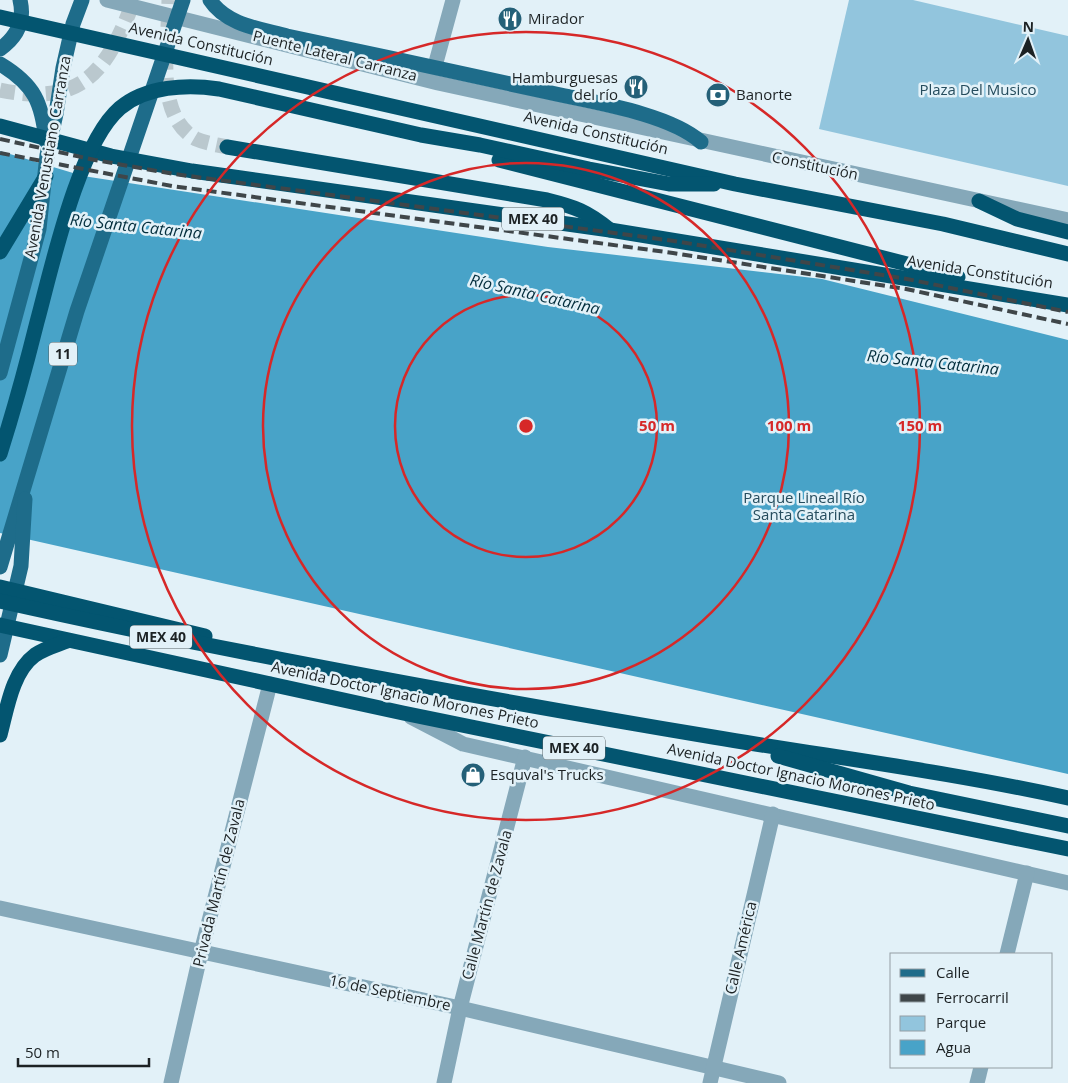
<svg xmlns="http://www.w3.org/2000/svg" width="1068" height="1083" viewBox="0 0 1068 1083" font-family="'Open Sans',sans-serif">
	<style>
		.green { fill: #92c5dd }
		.water { fill: #48a3c8 }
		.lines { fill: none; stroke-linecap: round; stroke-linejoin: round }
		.major-tunnel { stroke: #bac8ce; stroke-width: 15; stroke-dasharray: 15 8; stroke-linecap: butt }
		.highway-tunnel { stroke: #bac8ce; stroke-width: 15; stroke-dasharray: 15 8; stroke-linecap: butt }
		.minor { stroke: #85a8b9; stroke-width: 15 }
		.major { stroke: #1e6c8a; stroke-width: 15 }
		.highway { stroke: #035570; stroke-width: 15 }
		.rail { stroke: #3f4649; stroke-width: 4; stroke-dasharray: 10 5; stroke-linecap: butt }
		.ring { fill: none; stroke: #d62828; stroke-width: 2.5 }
		.labels { text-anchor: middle; stroke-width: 5; stroke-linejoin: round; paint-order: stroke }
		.shield { fill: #e2f1f8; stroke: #576064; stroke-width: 1 }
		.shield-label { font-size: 14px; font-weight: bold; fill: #1c2224 }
		.poi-label { font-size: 15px; fill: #1c2224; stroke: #e2f1f8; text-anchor: start }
		.street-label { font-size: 15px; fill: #1c2224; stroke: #e2f1f8 }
		.park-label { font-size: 15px; fill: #254c5d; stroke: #e2f1f8 }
		.water-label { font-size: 16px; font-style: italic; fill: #032e3d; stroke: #e2f1f8 }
		.centre { fill: #d62828; stroke: #e2f1f8; stroke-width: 2.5 }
		.ring-label { font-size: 15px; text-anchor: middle; font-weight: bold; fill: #d62828; stroke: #e2f1f8; stroke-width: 5; stroke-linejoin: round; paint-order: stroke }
	</style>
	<rect width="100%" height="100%" fill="#e2f1f8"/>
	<path class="green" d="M849,0h64l155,36v150l-249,-57z"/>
	<path class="water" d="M0,151l83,25 465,71 274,32 246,61v434l-1068,-241z"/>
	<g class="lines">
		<path class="major-tunnel" d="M0,90c83,17 107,-19 134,-90"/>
		<g class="highway-tunnel">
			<path d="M168,27l1,-27"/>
			<path d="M166,55c-1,29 1,68 30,84 9,4 22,6 31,8"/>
		</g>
		<g class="minor">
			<path d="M107,0l331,83 630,137"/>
			<path d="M435,66l18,-66"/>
			<path d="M411,717l52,27 605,139"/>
			<path d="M0,908l460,100 319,75"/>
			<path d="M1007,954l20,-81"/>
			<path d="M171,1083l30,-131 69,-268"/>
			<path d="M444,1083l16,-75 65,-251"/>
			<path d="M710,1083l63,-269"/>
			<path d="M977,1083l4,-16"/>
		</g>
		<g class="major">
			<path d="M210,0c16,25 51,29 77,36 87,18 173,37 260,56 44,10 121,21 154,50"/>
			<path d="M0,49c17,-12 25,-28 20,-49"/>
			<path d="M0,64c35,21 42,39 46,77"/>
			<path d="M0,373l39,-144 8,-74 9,-41 7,-46 10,-44 9,-24"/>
			<path d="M0,567l77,-256 106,-311"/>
			<path d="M0,655l21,-89 4,-67"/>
		</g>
		<g class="highway">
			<path d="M0,17l735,167 208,40 125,30"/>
			<path d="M0,126l111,30 81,15 418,59 458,75"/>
			<path d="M227,147l320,53c28,7 40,11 63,30"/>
			<path d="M499,160l459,117"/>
			<path d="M979,201l38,18 51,13"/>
			<path d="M0,252l46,-76"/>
			<path d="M0,454c14,-44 26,-88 37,-132 15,-55 41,-178 83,-214 26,-22 67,-24 99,-19l202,46 59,10 109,24 80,15h45"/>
			<path d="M0,587l205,49"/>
			<path d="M0,601c236,53 475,96 713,136 118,20 238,35 355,61"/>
			<path d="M0,625l403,88 665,136"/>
			<path d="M0,735c7,-26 12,-63 35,-80 10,-7 22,-10 32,-14"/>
			<path d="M778,756l131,37 159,33"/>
		</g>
		<g class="rail">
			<path d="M0,139l95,21 79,14 500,67 233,38 161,33"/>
			<path d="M0,153l172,33 501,67 233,36 162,35"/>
		</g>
	</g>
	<g class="ring">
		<circle cx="526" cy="426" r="131"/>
		<circle cx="526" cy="426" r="263"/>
		<circle cx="526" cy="426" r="394"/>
	</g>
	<defs>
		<symbol id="restaurant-disc" viewBox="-11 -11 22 22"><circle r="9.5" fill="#246078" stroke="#e2f1f8"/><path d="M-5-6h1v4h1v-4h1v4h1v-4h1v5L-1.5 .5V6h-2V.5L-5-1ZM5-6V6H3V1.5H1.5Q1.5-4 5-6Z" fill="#fff"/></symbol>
		<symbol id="bank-disc" viewBox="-11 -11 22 22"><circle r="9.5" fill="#246078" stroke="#e2f1f8"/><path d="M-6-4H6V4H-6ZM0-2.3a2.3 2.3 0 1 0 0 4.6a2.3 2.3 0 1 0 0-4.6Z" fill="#fff"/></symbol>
		<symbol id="shop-disc" viewBox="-11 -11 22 22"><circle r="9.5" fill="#246078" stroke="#e2f1f8"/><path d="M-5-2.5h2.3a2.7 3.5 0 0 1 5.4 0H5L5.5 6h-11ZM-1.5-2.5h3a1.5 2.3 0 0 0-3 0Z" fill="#fff"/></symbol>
	</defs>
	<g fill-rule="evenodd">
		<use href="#restaurant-disc" x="496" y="5" width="28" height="28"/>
		<use href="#restaurant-disc" x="622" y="73" width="28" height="28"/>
		<use href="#bank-disc" x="704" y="81" width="28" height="28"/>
		<use href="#shop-disc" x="459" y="761" width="28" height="28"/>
	</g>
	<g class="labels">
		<g class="shield">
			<rect x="502" y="207.5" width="62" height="23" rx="4"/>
			<rect x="49" y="342.5" width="28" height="23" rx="4"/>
			<rect x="130" y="625.5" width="62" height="23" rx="4"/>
			<rect x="543" y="736.5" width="62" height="23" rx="4"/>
		</g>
		<g class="shield-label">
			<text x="533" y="224">MEX 40</text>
			<text x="63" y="359">11</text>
			<text x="161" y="642">MEX 40</text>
			<text x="574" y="753">MEX 40</text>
		</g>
		<g class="poi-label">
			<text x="528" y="24">Mirador</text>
			<text x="618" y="83" text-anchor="end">Hamburguesas<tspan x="618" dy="17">del río</tspan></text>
			<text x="736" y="100">Banorte</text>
			<text x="490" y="780">Esquval's Trucks</text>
		</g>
		<g class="street-label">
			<text transform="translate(201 44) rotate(13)" y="5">Avenida Constitución</text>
			<text transform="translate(335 56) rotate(14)" y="5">Puente Lateral Carranza</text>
			<text transform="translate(596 133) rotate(13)" y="5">Avenida Constitución</text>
			<text transform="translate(48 157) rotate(-80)" y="5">Avenida Venustiano Carranza</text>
			<text transform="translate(815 166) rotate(12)" y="5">Constitución</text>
			<text transform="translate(980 272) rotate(9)" y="5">Avenida Constitución</text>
			<text transform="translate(405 695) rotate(12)" y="5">Avenida Doctor Ignacio Morones Prieto</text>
			<text transform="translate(801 777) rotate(12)" y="5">Avenida Doctor Ignacio Morones Prieto</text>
			<text transform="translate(219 883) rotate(-76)" y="5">Privada Martín de Zavala</text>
			<text transform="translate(487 905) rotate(-75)" y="5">Calle Martín de Zavala</text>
			<text transform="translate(741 948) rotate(-77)" y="5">Calle América</text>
			<text transform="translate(390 993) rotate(12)" y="5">16 de Septiembre</text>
		</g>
		<g class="park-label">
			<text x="978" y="95">Plaza Del Musico</text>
			<text x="804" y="503">Parque Lineal Río<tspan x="804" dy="17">Santa Catarina</tspan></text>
		</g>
		<g class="water-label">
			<text transform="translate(136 226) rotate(6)" y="6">Río Santa Catarina</text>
			<text transform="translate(535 294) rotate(13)" y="6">Río Santa Catarina</text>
			<text transform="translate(933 362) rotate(6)" y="6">Río Santa Catarina</text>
		</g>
	</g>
	<circle cx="526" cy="426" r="8" class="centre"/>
	<g class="ring-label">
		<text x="657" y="431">50 m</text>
		<text x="789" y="431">100 m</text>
		<text x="920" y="431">150 m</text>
	</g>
	<rect x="890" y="953" width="162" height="115" fill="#e2f1f8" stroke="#939ea3"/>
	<rect x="900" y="969" width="25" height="8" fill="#1e6c8a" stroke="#939ea3"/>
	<text x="936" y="978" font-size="15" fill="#1c2224">Calle</text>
	<rect x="900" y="994" width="25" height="8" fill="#3f4649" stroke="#939ea3"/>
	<text x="936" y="1003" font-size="15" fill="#1c2224">Ferrocarril</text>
	<rect x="900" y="1016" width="25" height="15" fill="#92c5dd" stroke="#939ea3"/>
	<text x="936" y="1028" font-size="15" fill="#1c2224">Parque</text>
	<rect x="900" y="1040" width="25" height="15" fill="#48a3c8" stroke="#939ea3"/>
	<text x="936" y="1053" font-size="15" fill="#1c2224">Agua</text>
	<g transform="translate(1028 40) rotate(2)" stroke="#e2f1f8" stroke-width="4" paint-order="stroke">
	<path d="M0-4L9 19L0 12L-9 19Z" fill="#1c2224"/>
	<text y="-8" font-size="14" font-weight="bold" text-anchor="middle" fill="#1c2224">N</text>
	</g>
	<path d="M18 1058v8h131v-8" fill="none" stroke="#1c2224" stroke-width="2.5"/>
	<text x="25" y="1058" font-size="15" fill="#1c2224" stroke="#e2f1f8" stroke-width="4" paint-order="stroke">50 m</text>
</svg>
